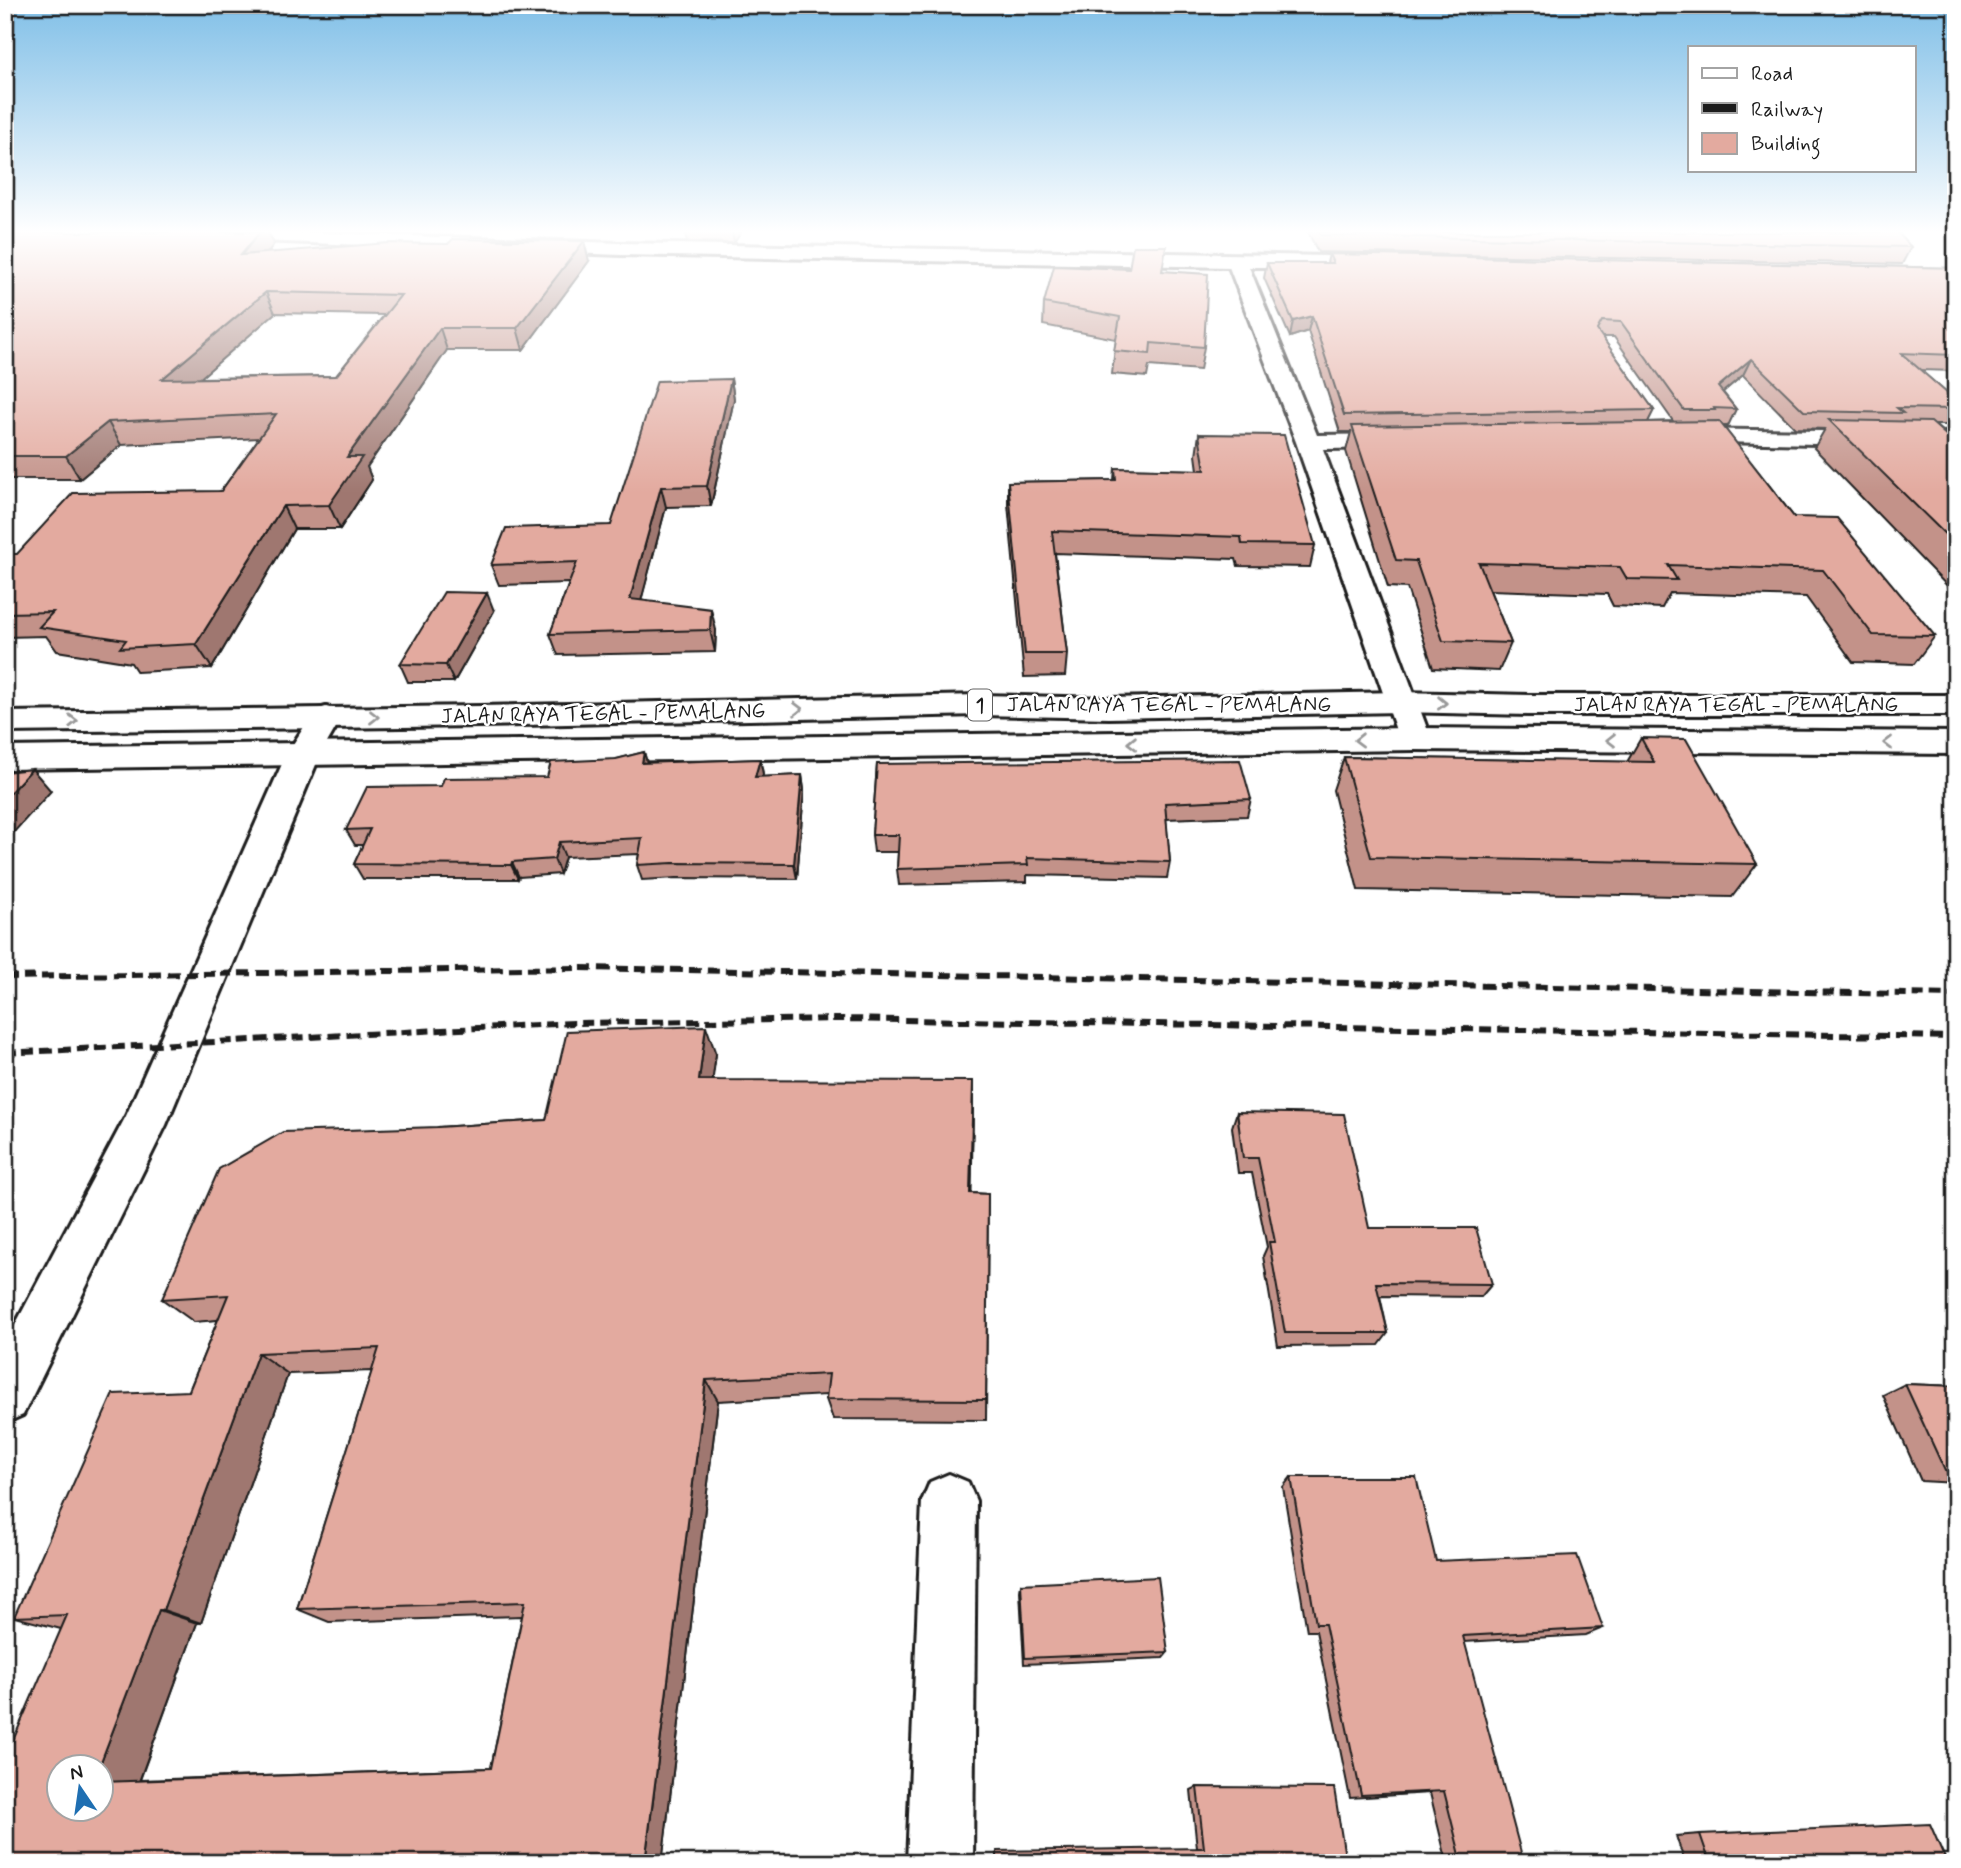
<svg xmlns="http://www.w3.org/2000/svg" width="1961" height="1868" viewBox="0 0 1961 1868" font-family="Mynerve,sans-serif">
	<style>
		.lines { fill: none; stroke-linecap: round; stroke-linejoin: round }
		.street-casing { stroke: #1c1c1c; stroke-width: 6 }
		.secondary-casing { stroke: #1c1c1c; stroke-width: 6 }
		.highway-casing { stroke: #1c1c1c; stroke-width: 6 }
		.street { fill: #fff; fill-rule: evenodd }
		.secondary { fill: #fff; fill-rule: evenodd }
		.highway { fill: #fff; fill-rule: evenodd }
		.rail { stroke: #1c1c1c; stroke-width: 6; stroke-dasharray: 12 6; stroke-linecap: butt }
		.wall { fill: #c39289; stroke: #1c1c1c; stroke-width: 2; fill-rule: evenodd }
		.shaded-wall { fill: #9f776f; stroke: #1c1c1c; stroke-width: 2 }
		.building { fill: #e3aa9f; stroke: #1c1c1c; stroke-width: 2; fill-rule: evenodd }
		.oneway { stroke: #999 }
		.labels { text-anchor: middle; stroke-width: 5; stroke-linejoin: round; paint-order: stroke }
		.shield { fill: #fff; stroke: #606060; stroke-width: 2 }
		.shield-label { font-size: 19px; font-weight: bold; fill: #1c1c1c }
		.street-label { font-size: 21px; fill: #1c1c1c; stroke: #fff }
	</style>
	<rect width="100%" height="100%" fill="#fff"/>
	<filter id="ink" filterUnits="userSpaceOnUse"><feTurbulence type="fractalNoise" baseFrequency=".0143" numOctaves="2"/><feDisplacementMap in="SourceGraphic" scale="14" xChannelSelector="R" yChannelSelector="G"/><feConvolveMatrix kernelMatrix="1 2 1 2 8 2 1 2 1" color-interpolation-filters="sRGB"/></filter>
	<g filter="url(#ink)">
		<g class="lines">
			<defs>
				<g id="street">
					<path d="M146,232h151l324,11 766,14 3,4 -3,4 -7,2h-131l68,168 83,-1 9,2 3,5 -3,5 -9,2 -77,1 108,290 -4,8 -12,3 -12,-3 -4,-8 -103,-297 -67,-175 -608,-12 -466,-18z"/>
					<path d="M1681,429l275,4v14l-284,-6 -3,-5 3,-5z"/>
					<path d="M949,1474l19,8 8,19 -3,362h-66l15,-362 8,-19z"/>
				</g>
				<path id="secondary" d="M326,707l11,3 5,7 -22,38 -154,370 -143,290 -18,8v-79l121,-228 160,-361 29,-45z"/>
				<g id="highway">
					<path d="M1400,692l129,3h427v20h-427l-129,-3 -291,6 -129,-3 -500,11 -475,6v-20l475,-6 500,-11 129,3z"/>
					<path d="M1415,728l541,4v22l-541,-4 -1410,19v-22z"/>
				</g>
			</defs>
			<use href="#street" class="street-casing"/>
			<use href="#secondary" class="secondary-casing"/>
			<use href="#highway" class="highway-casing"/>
			<use href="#street" class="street"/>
			<use href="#secondary" class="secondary"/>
			<use href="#highway" class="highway"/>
			<g class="rail">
				<path d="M5,977l576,-9 1375,27"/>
				<path d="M5,1053l569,-30 266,-4 1116,18"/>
			</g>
		</g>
		<g class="wall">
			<path d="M5,232h263l6,12 -7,8 322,9 -66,89h-76l-80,117 5,13 -32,49h-46l-82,139 -75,4 -6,-9 -74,-12 -11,-15 -41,1v-83h12l204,-63 38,-53 -138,7 -41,34h-75zM275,313l109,2 -48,61 -136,2z"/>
			<path d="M685,232h56l-7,11 -47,-1z"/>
			<path d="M1308,232h589l14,15 -9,17 -584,-12z"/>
			<path d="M1329,254l627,14v103l-36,-1 36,31v22l-2,2h-19l21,19v151l-142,-147 11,-19 -30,-1 -52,-53 -20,17 13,17 -8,17h-5l71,91 141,119 -21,28 -61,-2 -47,-65 -136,-4 -8,15 -49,-2 -6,-12 -117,-4 21,53 -12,28 -66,-3 -26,-80 -19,-1 -42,-136 5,-19h-11l-32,-101 -18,6 -26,-59 3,-15h60zM1602,337h12l59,84 -25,1 6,-12z"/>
			<path d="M1163,271l41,76 -4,23 -51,-4 -2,11 -35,-3 4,-35 -73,-14 1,-22z"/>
			<path d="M731,379l3,20 -23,107 -45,1 -25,93 75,30 -1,22 -157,3 -8,-21 19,-51 -70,2 -8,-20 120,-40z"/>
			<path d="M1199,434l116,111 -5,22 -72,-1 -2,-7 -181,-6 12,101 -2,22 -41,1 -16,-173v-22l106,-2 1,-12 83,2 -2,-15z"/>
			<path d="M494,611l-40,71h-46l-8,-18z"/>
			<path d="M1641,738l116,126 -25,33 -374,-7 -25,-100 11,-33 283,5z"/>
			<path d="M644,752l3,11 113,-4 3,15 -1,3 40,-2 2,15 -7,89 -120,-1 -35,2 -5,-15 2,-11 -74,3 -5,17 -41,3 -1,2h-155l-9,-15 9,-19h-8l-9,-15z"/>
			<path d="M877,764l374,35 -4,17 -81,3 4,43 -3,16 -140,-3v7l-128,3 -2,-16 1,-17h-24l-2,-17z"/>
			<path d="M716,1054l-4,26 261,29 -2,84 17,1 -2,226 -153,-1 -7,-20v-4l-108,6 -56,462h-657l56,-234 -47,-12 175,-226 29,-71 -24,2 -32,-23 276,-172 108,-7zM372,1371l-75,238 32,13 193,-6 -31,152 -351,12 57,-157h4l87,-249z"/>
			<path d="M1237,1112l132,116 123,56 -11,13 -101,-1 8,37 -9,12 -101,1 -15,-90 4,-9 -15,-74h-14l-6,-46z"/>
			<path d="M1905,1384l51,2v97l-35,-2 -38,-86z"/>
			<path d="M1291,1477l145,84 167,67 -17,7 -122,7 -2,221h-15l-17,-70 -80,5 -34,-167h-9l-24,-144z"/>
			<path d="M1021,1584l147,68 -5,6 -139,6 -4,-73z"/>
			<path d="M1197,1787l149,76 -149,-15 -6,-58z"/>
			<path d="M1700,1834l247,29h-262l-9,-27z"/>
		</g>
		<g class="shaded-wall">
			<path d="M260,232h8l6,12 -24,31 -9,-20z"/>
			<path d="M732,232h9l-7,11z"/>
			<path d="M584,241l5,20 -66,89 -6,-22z"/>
			<path d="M266,292l9,21 -101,88 -12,-22z"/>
			<path d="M1312,316l-4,15 -18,6 3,-16z"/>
			<path d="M440,328l7,22 -80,117 5,13 -32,49 -11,-24 18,-48z"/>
			<path d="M1751,359l-8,16 -33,28 8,-16z"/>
			<path d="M731,379l3,20 -23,107 -4,-20z"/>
			<path d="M108,422l13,23 -41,34 -14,-23z"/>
			<path d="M661,487l5,20 -30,113 -6,-21z"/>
			<path d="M283,506l11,23 -82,139 -16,-24z"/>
			<path d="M487,593l7,18 -40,71 -8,-17z"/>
			<path d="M711,609l5,21 -1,22 -5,-22z"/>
			<path d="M644,752l4,15 -6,-4z"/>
			<path d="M760,759l3,15 -5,18 -3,-15z"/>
			<path d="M32,769l19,22 -46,51v-44z"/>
			<path d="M802,775l2,15 -7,89 -3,-15z"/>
			<path d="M559,842l6,15 -5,17 -6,-15z"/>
			<path d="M512,862l7,15 -1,2 -7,-14z"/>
			<path d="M706,1026l10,28 -7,53 -10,-27z"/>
			<path d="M973,1081v28l-2,110 -1,-26z"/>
			<path d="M258,1353l30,21 -87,249 -38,-13z"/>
			<path d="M706,1380l12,21 -56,462h-17z"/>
			<path d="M159,1610l38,13 -60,164 -35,-4v-16h-3z"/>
		</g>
		<g class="building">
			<path d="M5,232h255l-19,23 147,-12 60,1 5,-5 131,2 -67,87h-77l-93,129h15l-33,48 -46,1 -87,138 -76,4 6,-8 -87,-13 14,-15 -48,1v-59h12l56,-61 148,-2 55,-77 -168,8 -42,34h-61zM266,292l135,3 -65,81 -174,3z"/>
			<path d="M1319,232h578l14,15 -590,-12z"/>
			<path d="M1133,246h33l-4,25 46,3 -4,73 -53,-4 -1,11 -36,-3 6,-34 -76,-14 10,-37 75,3z"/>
			<path d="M1329,254l627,14v87l-55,-2 55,48v8l-59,-1 6,5 -99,-2 -53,-52 -33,28 18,22 -22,-1 1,2h-31l-63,-88 -19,-1 -5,9 57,80 -310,5 -32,-99 -19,5 -26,-58h66z"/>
			<path d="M731,379l-24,107 -46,1 -31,112 81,10 -1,21 -160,4 27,-72 -86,3 15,-37 105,-3 46,-144z"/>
			<path d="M1829,420l102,2 25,22v101z"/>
			<path d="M1719,421l75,96 43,1 98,118 -62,-1 -50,-65 -155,-5 9,15 -50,-1 -7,-12 -141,-4 32,80 -68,-2 -27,-80 -20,-1 -44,-134z"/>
			<path d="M1199,434l85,1 31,110 -73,-1 -1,-7 -189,-6 15,123h-42l-17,-172 108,-2 -1,-12 90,2z"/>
			<path d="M444,592l43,1 -41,72 -46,-1z"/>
			<path d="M1641,738l45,1 71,125 -386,-7 -27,-100 310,5z"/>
			<path d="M644,752l-2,11 118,-4 -5,18 47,-2 -8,89 -121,-1 -36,2 5,-27 -83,4 -5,17 -42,3 -1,3 -157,-1 16,-35 -24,1 21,-43 74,-1 3,-8 103,-1 4,-15 65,-3z"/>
			<path d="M1240,760l11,39 -86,4 5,59 -143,-4 1,7 -131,4 2,-34h-27l5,-71z"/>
			<path d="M32,769l-27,29v-26z"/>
			<path d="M706,1026l-7,54 274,1 -3,112 18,1 -2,206 -160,-1 3,-25 -123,6 -61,483h-640v-104l62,-144 -53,2 99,-223 76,-3 39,-96 -66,4 57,-130 64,-37 155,-5 108,-7 21,-89zM379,1348l-82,261 228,-7 -34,166 -389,14v27h-42v-42h39l60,-157h4l95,-257z"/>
			<path d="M1237,1112l107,2 25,114h107l16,56 -116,-1 12,50h-103l-16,-91h6l-17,-84h-15z"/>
			<path d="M1905,1384l51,2v85h-11z"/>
			<path d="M1291,1477h125l20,84 141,-6 26,73 -140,8 60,224 -61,3 -18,-72 -83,4 -36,-171h-9z"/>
			<path d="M1158,1577l10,75 -143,6 -4,-74z"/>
			<path d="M1197,1787l137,1 12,75h-349v-12l207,-3z"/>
			<path d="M1930,1824l17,39h-237l-10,-29z"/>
		</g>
		<defs><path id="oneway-chevron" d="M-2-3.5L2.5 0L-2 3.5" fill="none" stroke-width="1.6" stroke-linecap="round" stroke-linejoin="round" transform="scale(1.75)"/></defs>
		<g class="oneway">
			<use href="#oneway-chevron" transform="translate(1442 703) rotate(1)"/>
			<use href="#oneway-chevron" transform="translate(798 709) rotate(-1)"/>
			<use href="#oneway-chevron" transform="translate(374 717)"/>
			<use href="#oneway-chevron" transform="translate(73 721) rotate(-1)"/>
			<use href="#oneway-chevron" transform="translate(1359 740) rotate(179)"/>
			<use href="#oneway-chevron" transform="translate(1611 740) rotate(-180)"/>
			<use href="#oneway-chevron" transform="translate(1132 743) rotate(179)"/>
			<use href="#oneway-chevron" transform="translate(1888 743) rotate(-180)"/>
		</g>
	</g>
	<linearGradient id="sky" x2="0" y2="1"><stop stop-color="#80bfe7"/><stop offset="0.47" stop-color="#fff"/><stop offset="1" stop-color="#fff" stop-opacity="0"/></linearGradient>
	<rect width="1961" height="493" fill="url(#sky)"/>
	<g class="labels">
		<rect class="shield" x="968" y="689.5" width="24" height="31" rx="5"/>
		<g class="shield-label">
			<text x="980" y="712">1</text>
		</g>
		<g class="street-label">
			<text x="1169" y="711">JALAN RAYA TEGAL - PEMALANG</text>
			<text x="1736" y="711">JALAN RAYA TEGAL - PEMALANG</text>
			<text transform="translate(603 713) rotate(-1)" y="7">JALAN RAYA TEGAL - PEMALANG</text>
		</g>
	</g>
	<rect width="1961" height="1868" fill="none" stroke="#fff" stroke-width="28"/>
	<rect x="14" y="14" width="1933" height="1840" fill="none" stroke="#1c1c1c" stroke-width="2.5" filter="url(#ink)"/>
	<rect x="1688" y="46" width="228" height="126" fill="#ffffff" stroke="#a4a4a4" stroke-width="2"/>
	<rect x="1702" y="68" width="35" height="10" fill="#ffffff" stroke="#a4a4a4" stroke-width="2"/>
	<text x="1751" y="80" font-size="21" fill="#1c1c1c">Road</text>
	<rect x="1702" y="103" width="35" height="10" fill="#1c1c1c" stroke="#a4a4a4" stroke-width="2"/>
	<text x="1751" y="116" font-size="21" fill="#1c1c1c">Railway</text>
	<rect x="1702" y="133" width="35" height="21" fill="#e3aa9f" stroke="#a4a4a4" stroke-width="2"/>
	<text x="1751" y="150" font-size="21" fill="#1c1c1c">Building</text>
	<g transform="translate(80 1788) rotate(347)"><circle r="33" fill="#ffffff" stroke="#a4a4a4" stroke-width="2"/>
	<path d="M0-5L12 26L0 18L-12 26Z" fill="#1f6fb2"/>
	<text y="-10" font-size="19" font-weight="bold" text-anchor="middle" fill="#1c1c1c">N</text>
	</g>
</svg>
